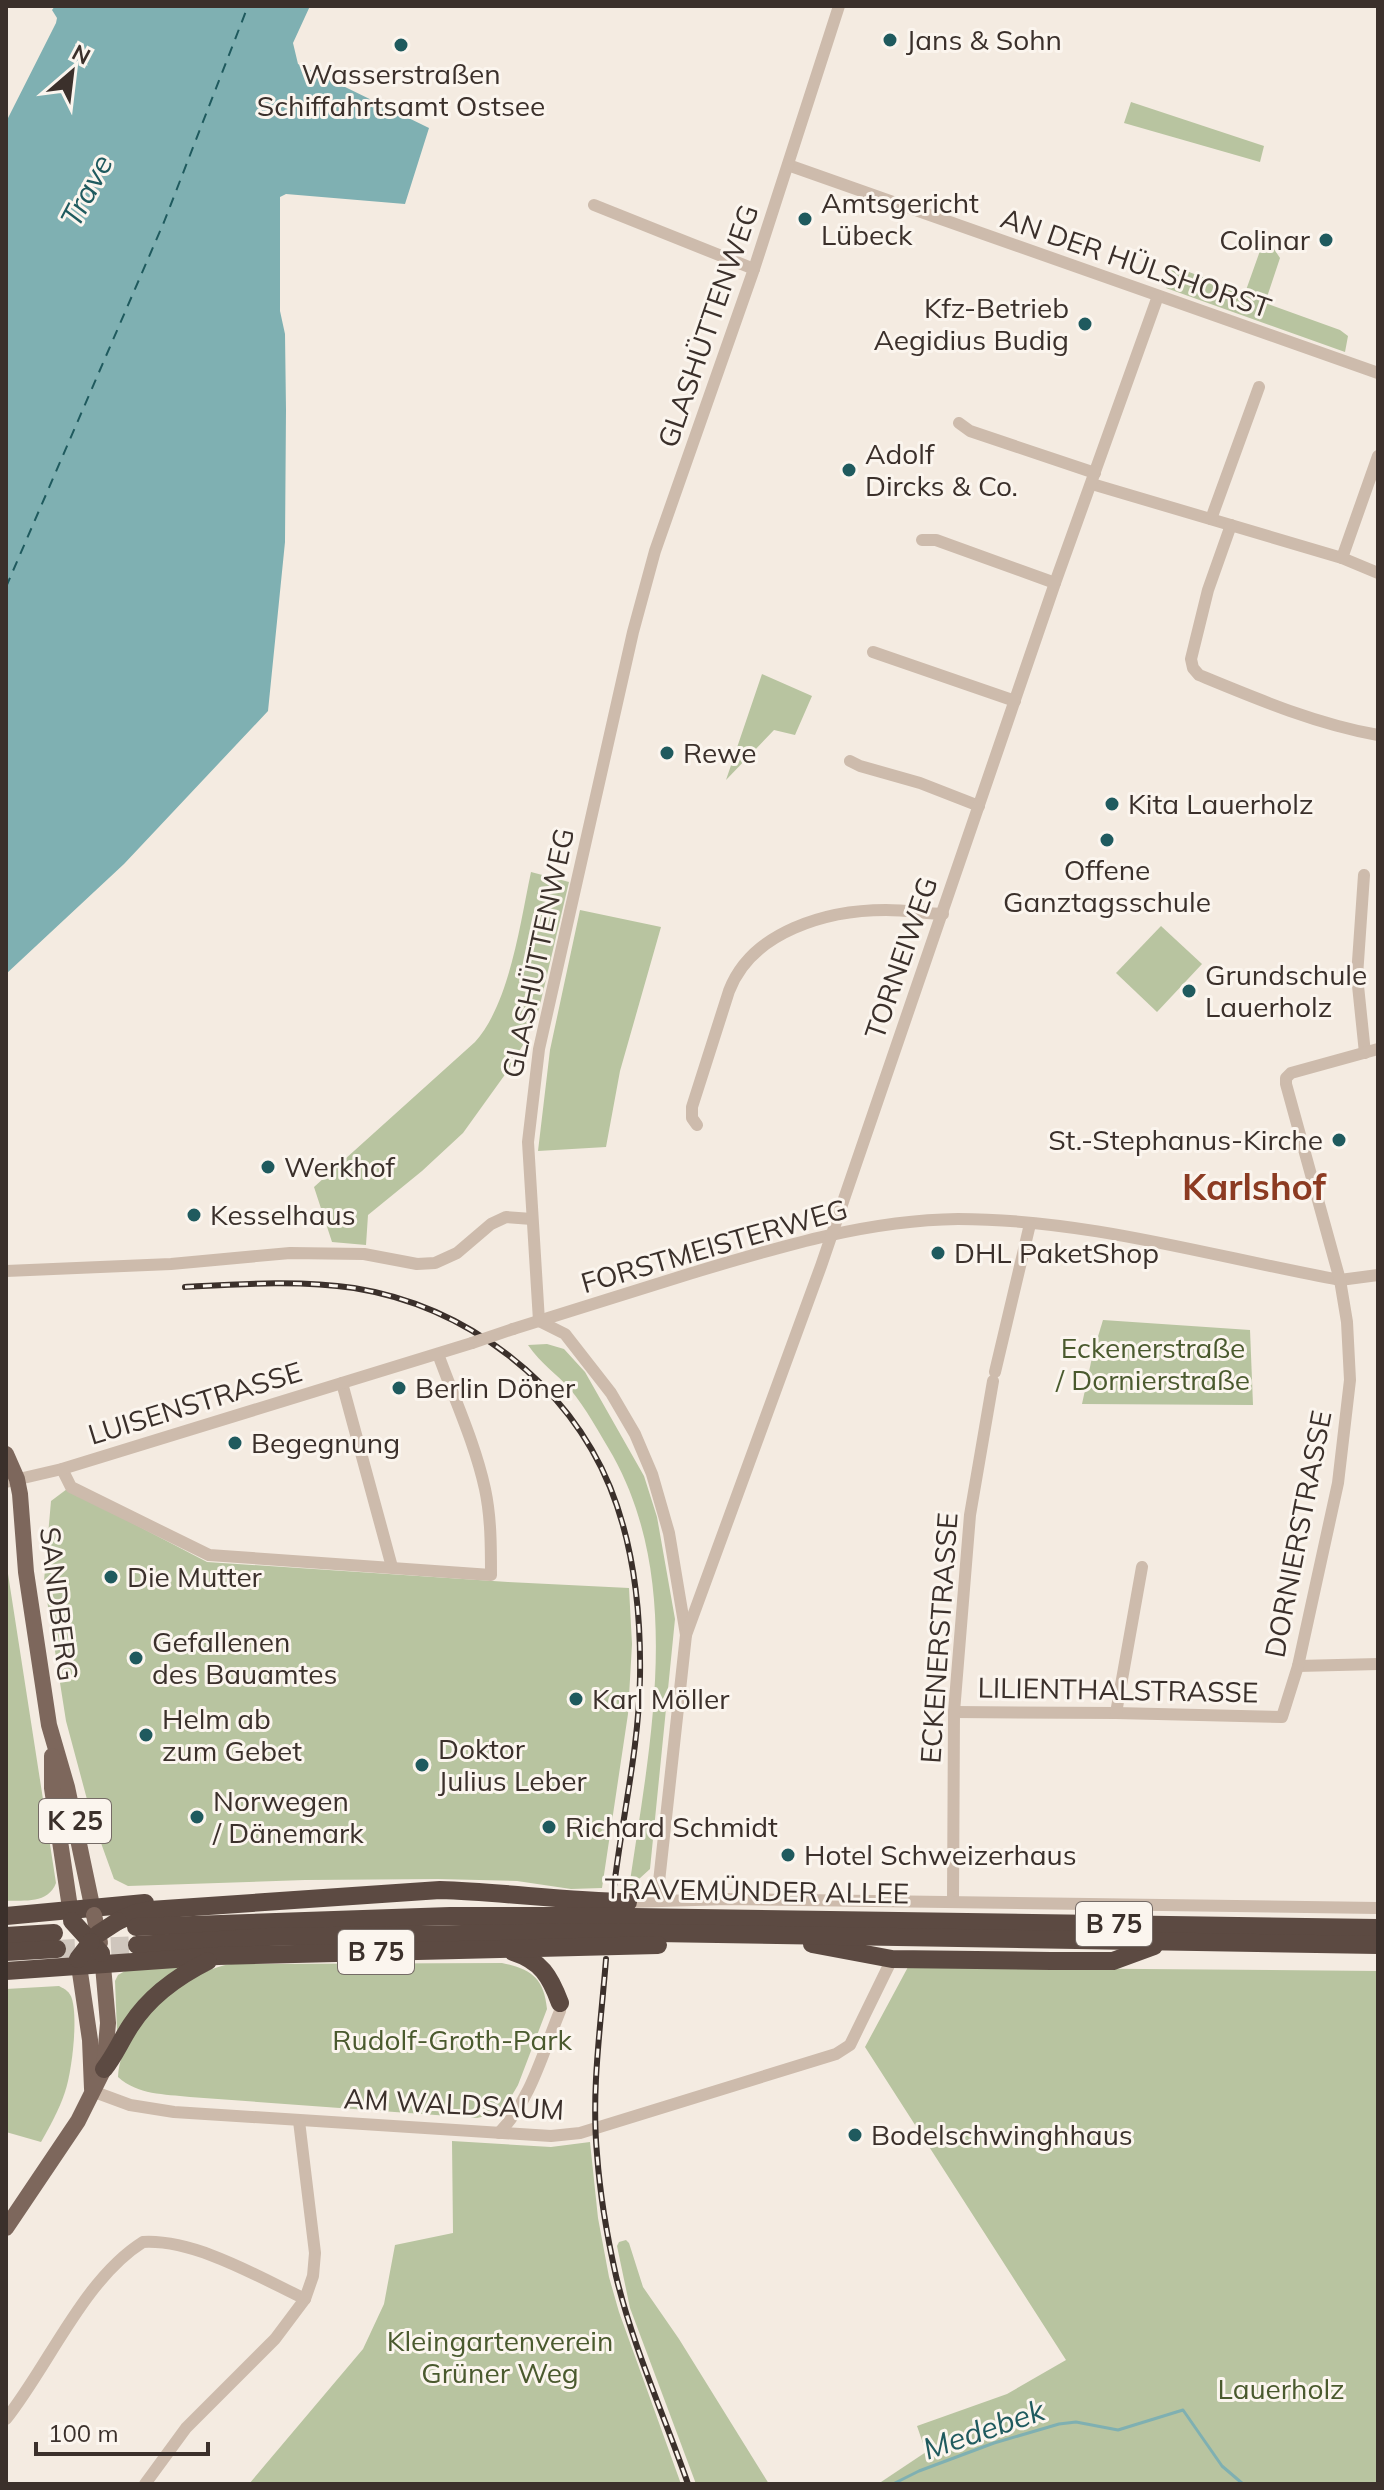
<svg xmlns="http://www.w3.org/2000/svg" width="1384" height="2490" viewBox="0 0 1384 2490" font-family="Mulish,sans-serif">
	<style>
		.green { fill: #b8c4a0 }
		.water { fill: #7fb0b2 }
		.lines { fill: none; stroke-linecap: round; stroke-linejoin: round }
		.stream { stroke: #7fb0b2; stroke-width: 3 }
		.ferry { stroke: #1f5a5e; stroke-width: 2; stroke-dasharray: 10 8; stroke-linecap: butt }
		.highway-tunnel { stroke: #cfc6bd; stroke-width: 18; stroke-dasharray: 18 9; stroke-linecap: butt }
		.minor { stroke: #cdbbac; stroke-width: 12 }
		.major { stroke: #7d675c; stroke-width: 16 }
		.highway { stroke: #5c4a42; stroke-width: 18 }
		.rail-casing { stroke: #3b302b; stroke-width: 6 }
		.rail { stroke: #fbf5ee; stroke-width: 3; stroke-dasharray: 9; stroke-linecap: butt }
		.minor-bridge { stroke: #cdbbac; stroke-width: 12 }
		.major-bridge { stroke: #7d675c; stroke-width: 16 }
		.highway-bridge { stroke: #5c4a42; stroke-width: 18 }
		.poi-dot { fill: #1f5a5e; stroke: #fbf5ee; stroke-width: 3 }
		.labels { text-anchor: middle; stroke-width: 6; stroke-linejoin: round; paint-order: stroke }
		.shield { fill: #fbf5ee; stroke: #756b66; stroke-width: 2 }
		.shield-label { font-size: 26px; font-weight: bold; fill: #3b302b }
		.poi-label { font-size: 28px; fill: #3b302b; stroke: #fbf5ee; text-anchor: start }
		.street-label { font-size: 28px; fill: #3b302b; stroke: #fbf5ee }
		.park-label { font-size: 28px; fill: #4a5a2e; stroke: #fbf5ee }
		.water-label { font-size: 30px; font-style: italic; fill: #1f5a5e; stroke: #fbf5ee }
		.district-label { font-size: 36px; font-weight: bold; fill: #8c3b22; stroke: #fbf5ee }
	</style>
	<rect width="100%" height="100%" fill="#f4ebe1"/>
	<g class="green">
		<path d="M1131,102l133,44 -4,16 -136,-39z"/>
		<path d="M1272,246l8,12 -15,45 75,27 8,6 -3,16 -179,-64 7,-22 72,27 16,-45z"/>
		<path d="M762,674l50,22 -17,39 -21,-5 -48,50z"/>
		<path d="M531,872l38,10 -30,127 -12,29 -18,31 -46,64 -41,38 -54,44 -2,30 -34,-3 -18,-55 161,-145c35,-39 45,-119 56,-170z"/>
		<path d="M580,910l81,17 -41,144 -14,76 -68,4 12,-101z"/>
		<path d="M1161,926l41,38 -45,48 -41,-39z"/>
		<path d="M1103,1320l147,10 3,75 -171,-1 11,-51z"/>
		<path d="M547,1344l17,5 21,23 59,104 13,41 18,102 -25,250 -21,19c20,-139 56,-302 -16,-432 -13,-22 -27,-48 -43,-67 -15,-17 -28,-24 -42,-44z"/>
		<path d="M67,1489l140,73 301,20 121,6 3,56 -4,70 -26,174 -31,1 -54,-8 -79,-2 -133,1 -177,6 -14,-7 -22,-61 -26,-97 -22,-140 7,-80z"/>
		<path d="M6,1561l50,322c-8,21 -31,17 -50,18z"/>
		<path d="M502,1963c29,6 42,15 45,46l-29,76 -16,27 -25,6 -287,-21c-26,-3 -52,-2 -72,-20 2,-51 64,-105 113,-113z"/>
		<path d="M190,1964l-73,67 -2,-50 3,-6 7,-4z"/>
		<path d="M908,1967l470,4v513h-500l48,-32 -9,-26 90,-32 59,-34 -201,-313z"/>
		<path d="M59,1986c6,3 11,6 13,13 6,21 0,72 -7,93 -6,18 -15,34 -24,50l-35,-10v-143z"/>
		<path d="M452,2141l99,6 39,-5 8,76 11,59 10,35 62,172h-432l114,-135 21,-45 11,-59 58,-12z"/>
		<path d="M626,2240l3,3 14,44 36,52 90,145h-73l-66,-176 -13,-62 2,-4z"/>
	</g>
	<path class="water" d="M55,6h255l-17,37 5,21 131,64 -24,76 -119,-10 -6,3v114l5,23 1,76 -1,132 -17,169 -144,153 -118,110v-852l50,-99 1,-5 -5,-8z"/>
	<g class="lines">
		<path class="stream" d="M893,2484l26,-13 75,-28 65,-19 17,-2 42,8 65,-20 39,56 21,18"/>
		<path class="ferry" d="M6,587l158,-365 84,-216"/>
		<path class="highway-tunnel" d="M57,1949l80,-4"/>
		<g class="minor">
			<path d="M788,165l590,208"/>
			<path d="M594,205l160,64"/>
			<path d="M959,423l11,8 125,42"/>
			<path d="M1092,484l250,74 36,15"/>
			<path d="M1211,519l48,-132"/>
			<path d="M1231,525l-23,65 -17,69 2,9 6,7c58,24 117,49 179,60"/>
			<path d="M922,540h14l119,43"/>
			<path d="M1342,558l36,-102"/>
			<path d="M873,652l142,49"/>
			<path d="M850,761l10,5 60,17 59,23"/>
			<path d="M1364,875l-7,101 8,77"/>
			<path d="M697,1125l-5,-7v-11l37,-116c23,-60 98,-81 157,-81 19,0 38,3 57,4"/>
			<path d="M6,1271l165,-7 119,-11 74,1 53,10 18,-1 22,-10 34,-29 15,-7 26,2"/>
			<path d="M539,1321l-11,-179 11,-93 94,-417 22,-81 99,-282 85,-263"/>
			<path d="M539,1321l26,13 46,59 24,41 17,40 17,59 17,102 -29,265"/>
			<path d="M513,1329c60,-19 120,-37 179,-56 87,-26 175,-53 266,-54 130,0 256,38 382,61l38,-5"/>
			<path d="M995,1372l35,-148"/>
			<path d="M342,1383l50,184"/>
			<path d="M62,1469l9,18 138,68 282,20c0,-29 0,-58 -6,-86 -10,-46 -31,-91 -47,-135"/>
			<path d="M6,1482l56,-13 410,-126"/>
			<path d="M686,1635l135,-369 234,-683 103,-287"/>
			<path d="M1298,1666l80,-2"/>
			<path d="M954,1712l162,1 166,4 16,-51 40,-183 12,-103 -3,-58 -7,-42 -54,-196v-6l5,-5 87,-24"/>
			<path d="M1116,1713l26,-146"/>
			<path d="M953,1901l1,-189 16,-197 23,-134"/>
			<path d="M628,1902l100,-3 650,9"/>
			<path d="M92,2091l38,14 44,7 377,24 29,-3 256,-79 14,-9 42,-86"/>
			<path d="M499,2133c32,-33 44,-81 61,-122v-8"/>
			<path d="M6,2419c43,-54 78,-140 137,-177 52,-3 116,35 162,57"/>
			<path d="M145,2484l41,-56 89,-89 30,-40 8,-23 2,-23 -16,-132"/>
		</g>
		<g class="major">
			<path d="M6,1454l11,25 3,15 6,78 23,153 18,62 27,128"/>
			<path d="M52,1756v32l20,133"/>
			<path d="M78,1959l12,81 2,49"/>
			<path d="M6,2228l72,-107 26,-52 4,-46 -6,-69"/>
		</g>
		<g class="highway">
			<path d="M6,1916l139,-13"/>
			<path d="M118,1921l18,-8 14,-3 290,-20c63,2 125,11 188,12"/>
			<path d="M136,1927l314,-11h117l811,12"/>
			<path d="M6,1936l48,-3"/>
			<path d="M812,1944l80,15 159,2h62l41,-15"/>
			<path d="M137,1945l131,-8 326,-5 784,13"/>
			<path d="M6,1952l51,-3"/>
			<path d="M513,1952c28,9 37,24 47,51"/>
			<path d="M6,1971l212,-15 440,-11"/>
			<path d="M104,2069c11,-14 17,-29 27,-44 18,-28 47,-49 77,-64"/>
		</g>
		<defs>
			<g id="rail">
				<path d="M185,1287c56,-3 114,-7 169,1 112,18 213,94 256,199 24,59 31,128 30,190 -1,71 -18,141 -26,210"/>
				<path d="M606,1959c-5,65 -15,130 -9,195 3,41 10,82 19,122 17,71 48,139 72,208"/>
			</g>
		</defs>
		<use href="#rail" class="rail-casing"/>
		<use href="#rail" class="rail"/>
		<path class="minor-bridge" d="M472,1343l41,-14"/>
		<path class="major-bridge" d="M94,1915l6,28"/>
		<g class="highway-bridge">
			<path d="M72,1921l29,32"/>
			<path d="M98,1934l20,-13"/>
			<path d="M78,1959l13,-17"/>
		</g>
	</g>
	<g class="poi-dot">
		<circle cx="890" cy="40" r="8"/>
		<circle cx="401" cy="45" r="8"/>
		<circle cx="805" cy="219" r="8"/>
		<circle cx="1326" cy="240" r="8"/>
		<circle cx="1085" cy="324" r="8"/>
		<circle cx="849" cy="470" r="8"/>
		<circle cx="667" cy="753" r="8"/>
		<circle cx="1112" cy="804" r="8"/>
		<circle cx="1107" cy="840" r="8"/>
		<circle cx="1189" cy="991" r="8"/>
		<circle cx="1339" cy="1140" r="8"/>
		<circle cx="268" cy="1167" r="8"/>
		<circle cx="194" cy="1215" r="8"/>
		<circle cx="938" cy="1253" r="8"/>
		<circle cx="399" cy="1388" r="8"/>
		<circle cx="235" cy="1443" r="8"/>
		<circle cx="111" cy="1577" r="8"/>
		<circle cx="136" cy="1658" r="8"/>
		<circle cx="576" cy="1699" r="8"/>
		<circle cx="146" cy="1735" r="8"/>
		<circle cx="422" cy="1765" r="8"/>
		<circle cx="197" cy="1817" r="8"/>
		<circle cx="549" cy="1827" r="8"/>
		<circle cx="788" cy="1855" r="8"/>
		<circle cx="855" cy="2135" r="8"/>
	</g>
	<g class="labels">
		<g class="shield">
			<rect x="39" y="1799" width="72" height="44" rx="6"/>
			<rect x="1076" y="1902" width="76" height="44" rx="6"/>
			<rect x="338" y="1930" width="76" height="44" rx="6"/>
		</g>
		<g class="shield-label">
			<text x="75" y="1830">K 25</text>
			<text x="1114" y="1933">B 75</text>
			<text x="376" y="1961">B 75</text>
		</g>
		<g class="poi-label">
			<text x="906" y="50">Jans &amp; Sohn</text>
			<text x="401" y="84" text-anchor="middle">Wasserstraßen<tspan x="401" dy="32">Schiffahrtsamt Ostsee</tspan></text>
			<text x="821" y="213">Amtsgericht<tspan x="821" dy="32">Lübeck</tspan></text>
			<text x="1310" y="250" text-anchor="end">Colinar</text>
			<text x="1069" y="318" text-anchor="end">Kfz-Betrieb<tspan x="1069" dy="32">Aegidius Budig</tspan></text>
			<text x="865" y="464">Adolf<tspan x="865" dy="32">Dircks &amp; Co.</tspan></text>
			<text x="683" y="763">Rewe</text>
			<text x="1128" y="814">Kita Lauerholz</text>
			<text x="1107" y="880" text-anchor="middle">Offene<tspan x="1107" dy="32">Ganztagsschule</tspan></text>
			<text x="1205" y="985">Grundschule<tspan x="1205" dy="32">Lauerholz</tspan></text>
			<text x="1323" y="1150" text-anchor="end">St.-Stephanus-Kirche</text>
			<text x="284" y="1177">Werkhof</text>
			<text x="210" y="1225">Kesselhaus</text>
			<text x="954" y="1263">DHL PaketShop</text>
			<text x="415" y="1398">Berlin Döner</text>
			<text x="251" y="1453">Begegnung</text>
			<text x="127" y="1587">Die Mutter</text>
			<text x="152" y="1652">Gefallenen<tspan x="152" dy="32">des Bauamtes</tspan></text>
			<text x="592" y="1709">Karl Möller</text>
			<text x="162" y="1729">Helm ab<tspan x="162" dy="32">zum Gebet</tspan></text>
			<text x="438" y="1759">Doktor<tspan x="438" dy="32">Julius Leber</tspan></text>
			<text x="213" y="1811">Norwegen<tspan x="213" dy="32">/ Dänemark</tspan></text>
			<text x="565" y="1837">Richard Schmidt</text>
			<text x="804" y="1865">Hotel Schweizerhaus</text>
			<text x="871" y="2145">Bodelschwinghhaus</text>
		</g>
		<g class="street-label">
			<text transform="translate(1136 263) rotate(19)" y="10">AN DER HÜLSHORST</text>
			<text transform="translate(708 326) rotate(-71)" y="10">GLASHÜTTENWEG</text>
			<text transform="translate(538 953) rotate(-78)" y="10">GLASHÜTTENWEG</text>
			<text transform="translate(901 958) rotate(-71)" y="10">TORNEIWEG</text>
			<text transform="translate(714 1246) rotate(-16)" y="10">FORSTMEISTERWEG</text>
			<text transform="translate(195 1403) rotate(-17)" y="10">LUISENSTRASSE</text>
			<text transform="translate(1298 1534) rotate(-79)" y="10">DORNIERSTRASSE</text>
			<text transform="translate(59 1604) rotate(83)" y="10">SANDBERG</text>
			<text transform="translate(939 1638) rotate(-86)" y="10">ECKENERSTRASSE</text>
			<text transform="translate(1118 1690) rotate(1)" y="10">LILIENTHALSTRASSE</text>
			<text transform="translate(757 1891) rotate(1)" y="10">TRAVEMÜNDER ALLEE</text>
			<text transform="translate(454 2104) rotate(3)" y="10">AM WALDSAUM</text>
		</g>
		<g class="park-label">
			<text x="1153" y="1358">Eckenerstraße<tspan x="1153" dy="32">/ Dornierstraße</tspan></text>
			<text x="452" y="2050">Rudolf-Groth-Park</text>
			<text x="500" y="2351">Kleingartenverein<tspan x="500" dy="32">Grüner Weg</tspan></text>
			<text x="1281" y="2399">Lauerholz</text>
		</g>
		<g class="water-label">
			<text transform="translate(87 191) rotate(-62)" y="10">Trave</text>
			<text transform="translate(984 2430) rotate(-19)" y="10">Medebek</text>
		</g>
		<g class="district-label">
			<text x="1254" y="1200">Karlshof</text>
		</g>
	</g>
	<rect width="1384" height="2490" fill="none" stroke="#3b302b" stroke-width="16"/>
	<g transform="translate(72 72) rotate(28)" stroke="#fbf5ee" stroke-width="6" paint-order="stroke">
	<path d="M0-6L14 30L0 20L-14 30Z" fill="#3b302b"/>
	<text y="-12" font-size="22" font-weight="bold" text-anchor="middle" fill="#3b302b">N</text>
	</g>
	<path d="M36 2442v12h172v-12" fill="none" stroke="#3b302b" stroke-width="4"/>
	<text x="48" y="2442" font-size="24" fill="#3b302b" stroke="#fbf5ee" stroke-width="6" paint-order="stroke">100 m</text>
</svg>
